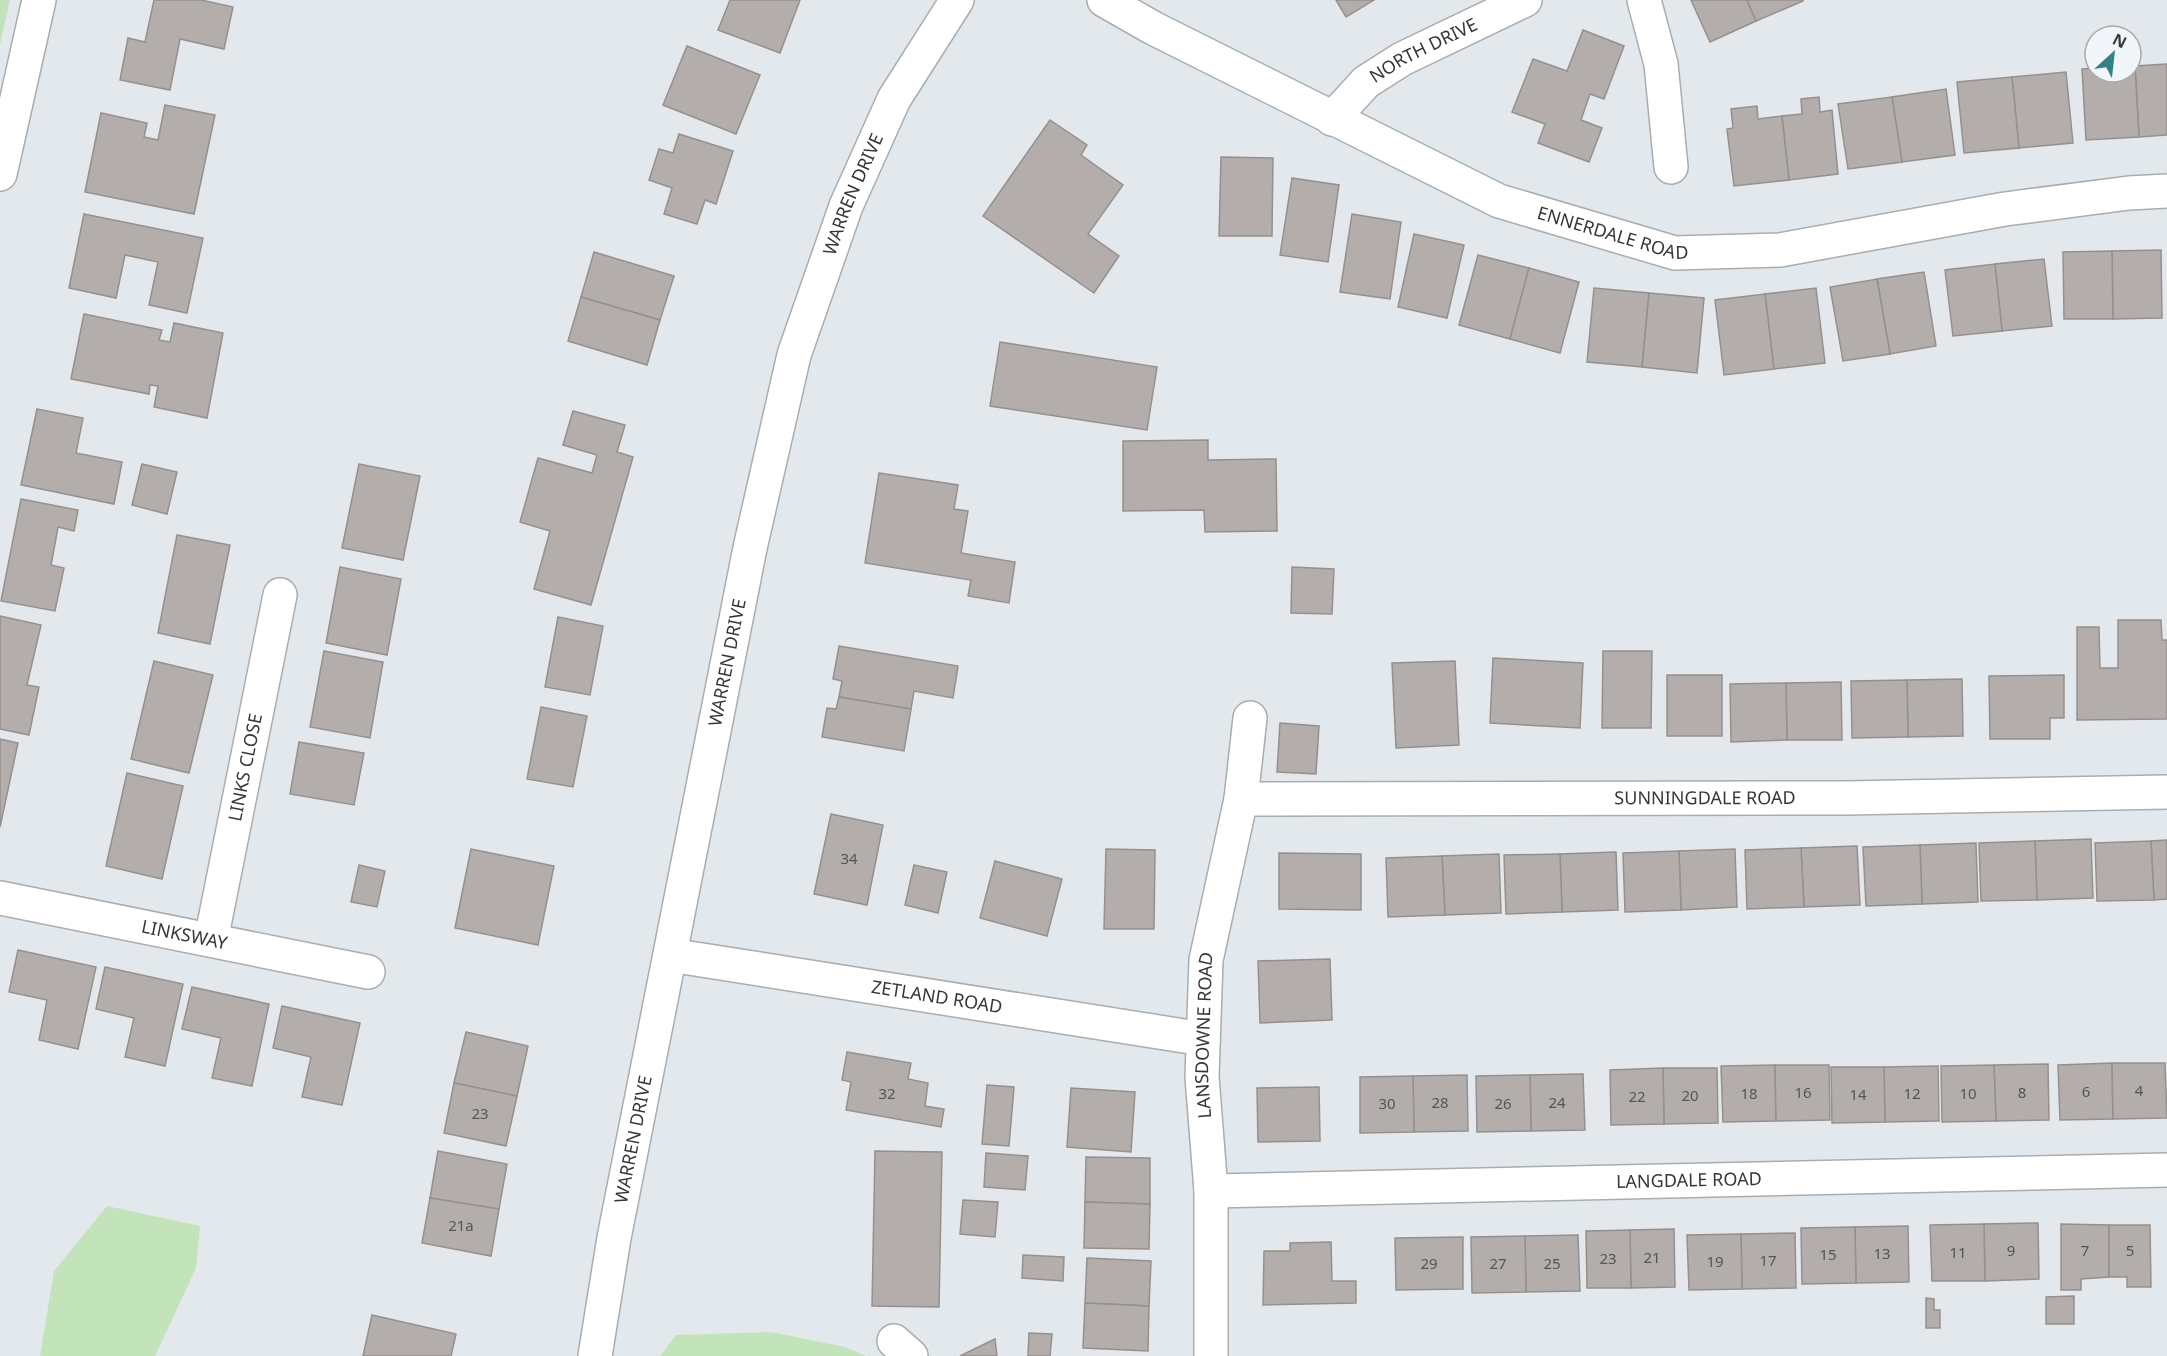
<svg xmlns="http://www.w3.org/2000/svg" width="2167" height="1356" viewBox="0 0 2167 1356" font-family="'Noto Sans',sans-serif">
	<style>
		.green { fill: #c3e4ba }
		.building { fill: #b3aeab; stroke: #96908d; stroke-width: 1.5 }
		.lines { fill: none; stroke-linecap: round; stroke-linejoin: round }
		.minor-casing { stroke: #a8adb0; stroke-width: 36 }
		.minor { stroke: #fff; stroke-width: 33 }
		.labels { text-anchor: middle; stroke-width: 4.5; stroke-linejoin: round; paint-order: stroke }
		.number-label { font-size: 15px; fill: #545556 }
		.street-label { font-size: 18px; fill: #353739; stroke: #f1f6fa }
	</style>
	<rect width="100%" height="100%" fill="#e3e8ed"/>
	<g class="green">
		<path d="M0,0h10l-10,45z"/>
		<path d="M107,1206l93,20 -4,42 -41,88h-115l14,-85z"/>
		<path d="M771,1332l74,15 21,9h-206l16,-21z"/>
	</g>
	<g class="building">
		<path d="M154,0h47l32,7 -9,42 -44,-10 -10,51 -50,-10 8,-42 17,4z"/>
		<path d="M730,0h70l-20,53 -62,-23z"/>
		<path d="M1336,0h38l-28,17z"/>
		<path d="M1691,0h56l9,21 -46,21z"/>
		<path d="M1747,0h56v1l-47,20z"/>
		<path d="M1583,30l41,16 -20,53 -14,-5 -9,26 21,8 -13,34 -51,-19 7,-19 -33,-12 21,-53 34,12z"/>
		<path d="M687,46l73,29 -24,59 -73,-29z"/>
		<path d="M2167,64v71l-28,2 -4,-71z"/>
		<path d="M2131,66h4l4,71 -53,3 -4,-71 13,-1v4h36z"/>
		<path d="M2066,72l7,71 -54,5 -7,-71z"/>
		<path d="M2012,77l7,71 -55,5 -7,-71z"/>
		<path d="M1946,89l9,66 -53,7 -10,-65z"/>
		<path d="M1819,97l1,15 12,-2 6,64 -49,6 -7,-64 20,-2 -1,-15z"/>
		<path d="M1892,97l10,65 -54,7 -10,-65z"/>
		<path d="M165,105l50,10 -21,99 -109,-22 16,-79 46,10 -3,14 14,3z"/>
		<path d="M1757,106l1,13 24,-3 7,64 -55,6 -7,-57 6,-1 -2,-19z"/>
		<path d="M1050,120l37,25 -6,10 42,30 -35,49 31,22 -25,37 -111,-77z"/>
		<path d="M679,134l54,17 -17,53 -11,-4 -8,24 -33,-10 8,-26 -23,-8 10,-31 14,4z"/>
		<path d="M1221,157l52,1 -1,78h-53z"/>
		<path d="M1292,178l47,7 -11,77 -48,-7z"/>
		<path d="M84,214l119,24 -16,75 -38,-8 9,-43 -33,-7 -9,43 -47,-10z"/>
		<path d="M1352,214l49,8 -11,77 -50,-7z"/>
		<path d="M1414,234l50,11 -17,73 -49,-11z"/>
		<path d="M2161,250l1,68 -49,1 -1,-68z"/>
		<path d="M2112,251l1,68h-49l-1,-67z"/>
		<path d="M594,252l80,24 -14,44 -79,-23z"/>
		<path d="M1478,255l51,13 -19,71 -51,-14z"/>
		<path d="M2044,259l8,67 -50,5 -7,-67z"/>
		<path d="M1995,264l7,67 -49,5 -8,-66z"/>
		<path d="M1529,268l50,14 -19,71 -50,-14z"/>
		<path d="M1924,272l12,74 -46,8 -13,-75z"/>
		<path d="M1877,279l13,75 -47,7 -13,-74z"/>
		<path d="M1594,288l55,5 -7,74 -55,-5z"/>
		<path d="M1816,288l9,75 -51,6 -9,-75z"/>
		<path d="M1649,293l55,5 -7,75 -55,-6z"/>
		<path d="M1765,294l9,75 -50,6 -9,-75z"/>
		<path d="M581,297l79,23 -13,45 -79,-24z"/>
		<path d="M84,314l78,16 -3,10 11,2 4,-19 49,10 -16,85 -53,-11 4,-21 -8,-1 -1,9 -78,-15z"/>
		<path d="M1000,342l157,25 -10,63 -157,-24z"/>
		<path d="M37,409l46,9 -7,35 46,9 -8,42 -93,-19z"/>
		<path d="M573,411l52,14 -8,27 16,5 -42,148 -57,-16 16,-58 -30,-9 18,-64 54,15 5,-18 -34,-10z"/>
		<path d="M1208,440v20l68,-1 1,72 -72,1 -1,-22 -81,1v-70z"/>
		<path d="M142,464l35,8 -10,42 -35,-9z"/>
		<path d="M359,464l61,12 -17,84 -61,-12z"/>
		<path d="M879,473l79,12 -4,24 14,2 -7,42 54,9 -6,41 -41,-7 3,-16 -106,-17z"/>
		<path d="M21,499l57,11 -4,21 -16,-4 -7,38 13,3 -9,43 -54,-10z"/>
		<path d="M177,535l53,10 -20,99 -52,-11z"/>
		<path d="M340,567l61,12 -14,76 -61,-12z"/>
		<path d="M1292,567l42,2 -2,45 -41,-1z"/>
		<path d="M0,616l41,9 -14,60 12,2 -10,48 -29,-6z"/>
		<path d="M558,617l45,9 -13,69 -45,-8z"/>
		<path d="M2118,620h43l1,20h5v79l-90,1v-93h22l1,41h18z"/>
		<path d="M839,646l119,20 -5,32 -39,-7 -3,18 -72,-12 3,-16 -9,-2z"/>
		<path d="M324,651l59,11 -13,76 -60,-11z"/>
		<path d="M1603,651h49l-1,77h-49z"/>
		<path d="M1493,658l90,5 -3,65 -90,-5z"/>
		<path d="M154,661l59,14 -24,98 -58,-14z"/>
		<path d="M1455,661l4,84 -63,3 -4,-85z"/>
		<rect x="1667" y="675" width="55" height="61"/>
		<path d="M2064,675v43h-14v21h-60l-1,-63z"/>
		<path d="M1962,679l1,57 -55,1 -1,-57z"/>
		<path d="M1907,680l1,57 -56,1 -1,-57z"/>
		<path d="M1841,682l1,58h-55l-1,-57z"/>
		<path d="M1786,683l1,57 -56,2 -1,-58z"/>
		<path d="M839,697l72,12 -7,42 -82,-14 5,-29 9,1z"/>
		<path d="M541,707l46,9 -14,71 -46,-8z"/>
		<path d="M1280,723l39,3 -3,48 -39,-2z"/>
		<path d="M0,739l18,4 -18,84z"/>
		<path d="M299,742l65,11 -10,52 -64,-11z"/>
		<path d="M127,773l56,13 -21,93 -56,-13z"/>
		<path d="M831,814l52,11 -16,80 -53,-11z"/>
		<path d="M2091,839l2,59 -56,2 -2,-59z"/>
		<path d="M2167,840v59l-13,1 -3,-59z"/>
		<path d="M2035,841l2,59 -56,1 -2,-58z"/>
		<path d="M2151,841l3,59 -57,1 -2,-58z"/>
		<path d="M1976,843l2,59 -56,2 -2,-59z"/>
		<path d="M1920,845l2,59 -56,2 -3,-59z"/>
		<path d="M1857,846l3,59 -56,2 -3,-59z"/>
		<path d="M1801,848l3,59 -57,2 -2,-59z"/>
		<path d="M471,849l83,17 -16,79 -83,-17z"/>
		<path d="M1106,849l49,1 -1,79h-50z"/>
		<path d="M1735,849l2,58 -56,3 -2,-59z"/>
		<path d="M1679,851l2,59 -56,2 -2,-59z"/>
		<path d="M1616,852l2,58 -56,2 -2,-58z"/>
		<path d="M1279,853l82,1v56l-82,-1z"/>
		<path d="M1499,854l2,59 -56,2 -3,-59z"/>
		<path d="M1560,854l2,58 -56,2 -2,-59z"/>
		<path d="M1442,856l3,59 -57,2 -2,-59z"/>
		<path d="M995,861l67,18 -15,57 -67,-18z"/>
		<path d="M359,865l26,6 -8,36 -26,-5z"/>
		<path d="M914,865l33,7 -9,41 -33,-8z"/>
		<path d="M18,950l78,17 -18,82 -39,-9 8,-40 -38,-8z"/>
		<path d="M1330,959l2,61 -72,3 -2,-62z"/>
		<path d="M105,967l78,17 -18,82 -40,-9 9,-39 -38,-9z"/>
		<path d="M192,987l77,17 -17,82 -40,-8 9,-40 -39,-9z"/>
		<path d="M282,1006l78,17 -18,82 -40,-8 9,-40 -38,-9z"/>
		<path d="M466,1032l62,14 -11,50 -63,-13z"/>
		<path d="M847,1052l64,11 -3,16 20,4 -3,23 19,3 -3,18 -95,-17 5,-28 -9,-2z"/>
		<path d="M2112,1063l1,56 -53,1 -2,-55z"/>
		<path d="M2112,1063h53l2,55 -54,1z"/>
		<path d="M2048,1064l1,56 -53,1 -2,-56z"/>
		<path d="M1775,1065l1,56 -53,1 -2,-56z"/>
		<path d="M1775,1065h54l1,55 -54,1z"/>
		<path d="M1994,1065l2,56 -54,1 -1,-56z"/>
		<path d="M1938,1066l1,55 -54,1 -1,-55z"/>
		<path d="M1831,1067h53l1,55 -53,1z"/>
		<path d="M1663,1068h54l1,55 -54,1z"/>
		<path d="M1663,1068l1,56 -53,1 -1,-55z"/>
		<path d="M1583,1074l2,56 -54,1 -1,-56z"/>
		<path d="M1467,1075l1,56 -54,1 -1,-56z"/>
		<path d="M1530,1075l1,56 -54,1 -1,-56z"/>
		<path d="M1413,1076l1,56 -54,1v-56z"/>
		<path d="M454,1083l63,13 -11,50 -62,-13z"/>
		<path d="M987,1085l27,2 -5,59 -27,-2z"/>
		<path d="M1319,1087l1,54 -62,1 -1,-54z"/>
		<path d="M1071,1088l64,4 -4,60 -64,-5z"/>
		<path d="M438,1151l69,13 -8,45 -69,-11z"/>
		<path d="M875,1151l67,1 -3,155 -67,-1z"/>
		<path d="M986,1153l42,3 -3,34 -41,-3z"/>
		<path d="M1086,1157l64,1v46l-65,-2z"/>
		<path d="M430,1198l69,11 -8,47 -69,-13z"/>
		<path d="M963,1200l35,2 -3,35 -35,-3z"/>
		<path d="M1085,1202l65,2 -1,45 -65,-1z"/>
		<path d="M2038,1223l1,56 -54,2 -1,-57z"/>
		<path d="M1984,1224l1,57h-53l-2,-56z"/>
		<path d="M2061,1224l48,1v52l-28,2v11h-20z"/>
		<path d="M2109,1225h41l1,62h-24v-10h-18z"/>
		<path d="M1908,1226l1,56 -53,1 -1,-56z"/>
		<path d="M1855,1227l1,56 -54,1 -1,-56z"/>
		<path d="M1674,1229l1,58 -44,1 -1,-58z"/>
		<path d="M1630,1230l1,58h-44l-1,-57z"/>
		<path d="M1795,1233l1,55 -54,1 -1,-55z"/>
		<path d="M1741,1234l1,55 -53,1 -2,-55z"/>
		<path d="M1578,1235l2,56 -54,1 -1,-56z"/>
		<path d="M1525,1236l1,56 -54,1 -1,-56z"/>
		<path d="M1463,1237v52l-67,1 -1,-52z"/>
		<path d="M1331,1242l1,39h24v22l-93,2 1,-54h26v-8z"/>
		<path d="M1023,1255l41,2 -1,24 -41,-3z"/>
		<path d="M1087,1258l64,3 -2,45 -64,-3z"/>
		<path d="M2074,1296v28h-28v-27z"/>
		<path d="M1926,1298l8,1v11h6v18h-14z"/>
		<path d="M1085,1303l64,3 -1,45 -65,-3z"/>
		<path d="M372,1315l84,19 -5,22h-88z"/>
		<path d="M1029,1333l23,1 -2,22h-22z"/>
		<path d="M995,1339l2,17h-37z"/>
	</g>
	<g class="lines">
		<defs>
			<g id="minor">
				<path id="s1" d="M1104,0l49,28 346,173 176,52 105,-3 225,-41 124,-16 38,-2"/>
				<path d="M1644,0l17,64 10,103"/>
				<path id="s2" d="M1332,119l34,-37 36,-23 123,-59"/>
				<path d="M0,174l39,-174"/>
				<path id="s3" d="M1241,799l605,-1 321,-6"/>
				<path id="s4" d="M0,898l368,74"/>
				<path id="s5" d="M211,940l69,-345"/>
				<path id="s6" d="M670,955l533,84"/>
				<path id="s7" d="M1211,1191l956,-21"/>
				<path d="M894,1341l17,15"/>
				<path id="s8" d="M595,1356l19,-118 136,-690 44,-193 52,-149 48,-107 63,-99"/>
				<path id="s9" d="M1211,1356v-165l-9,-114 4,-117 35,-161 9,-81"/>
			</g>
		</defs>
		<use href="#minor" class="minor-casing"/>
		<use href="#minor" class="minor"/>
	</g>
	<g class="labels">
		<g class="number-label">
			<text x="849" y="864">34</text>
			<text x="2139" y="1096">4</text>
			<text x="2086" y="1097">6</text>
			<text x="1803" y="1098">16</text>
			<text x="2022" y="1098">8</text>
			<text x="887" y="1099">32</text>
			<text x="1749" y="1099">18</text>
			<text x="1912" y="1099">12</text>
			<text x="1968" y="1099">10</text>
			<text x="1858" y="1100">14</text>
			<text x="1690" y="1101">20</text>
			<text x="1637" y="1102">22</text>
			<text x="1440" y="1108">28</text>
			<text x="1557" y="1108">24</text>
			<text x="1387" y="1109">30</text>
			<text x="1503" y="1109">26</text>
			<text x="480" y="1119">23</text>
			<text x="461" y="1231">21a</text>
			<text x="2011" y="1256">9</text>
			<text x="2085" y="1256">7</text>
			<text x="2130" y="1256">5</text>
			<text x="1958" y="1258">11</text>
			<text x="1882" y="1259">13</text>
			<text x="1828" y="1260">15</text>
			<text x="1652" y="1263">21</text>
			<text x="1608" y="1264">23</text>
			<text x="1768" y="1266">17</text>
			<text x="1715" y="1267">19</text>
			<text x="1429" y="1269">29</text>
			<text x="1498" y="1269">27</text>
			<text x="1552" y="1269">25</text>
		</g>
		<g class="street-label">
			<text dy="6" stroke="none"><textPath href="#s2" startOffset="116">NORTH DRIVE</textPath></text>
			<text dy="6" stroke="none"><textPath href="#s8" startOffset="1192">WARREN DRIVE</textPath></text>
			<text dy="6" stroke="none"><textPath href="#s1" startOffset="562">ENNERDALE ROAD</textPath></text>
			<text dy="6" stroke="none"><textPath href="#s8" startOffset="706">WARREN DRIVE</textPath></text>
			<text dy="6" stroke="none"><textPath href="#s5" startOffset="176">LINKS CLOSE</textPath></text>
			<text dy="6" stroke="none"><textPath href="#s3" startOffset="464">SUNNINGDALE ROAD</textPath></text>
			<text dy="6" stroke="none"><textPath href="#s4" startOffset="188">LINKSWAY</textPath></text>
			<text dy="6" stroke="none"><textPath href="#s6" startOffset="270">ZETLAND ROAD</textPath></text>
			<text dy="6" stroke="none"><textPath href="#s9" startOffset="321">LANSDOWNE ROAD</textPath></text>
			<text dy="6" stroke="none"><textPath href="#s8" startOffset="220">WARREN DRIVE</textPath></text>
			<text dy="6" stroke="none"><textPath href="#s7" startOffset="478">LANGDALE ROAD</textPath></text>
		</g>
	</g>
	<g transform="translate(2113 54) rotate(27)"><circle r="28" fill="#f1f6fa" stroke="#a6aaad" stroke-width="1.5"/>
	<path d="M0-4.5L10 22L0 15L-10 22Z" fill="#377f87"/>
	<text y="-9" font-size="16" font-weight="bold" text-anchor="middle" fill="#353739">N</text>
	</g>
</svg>
